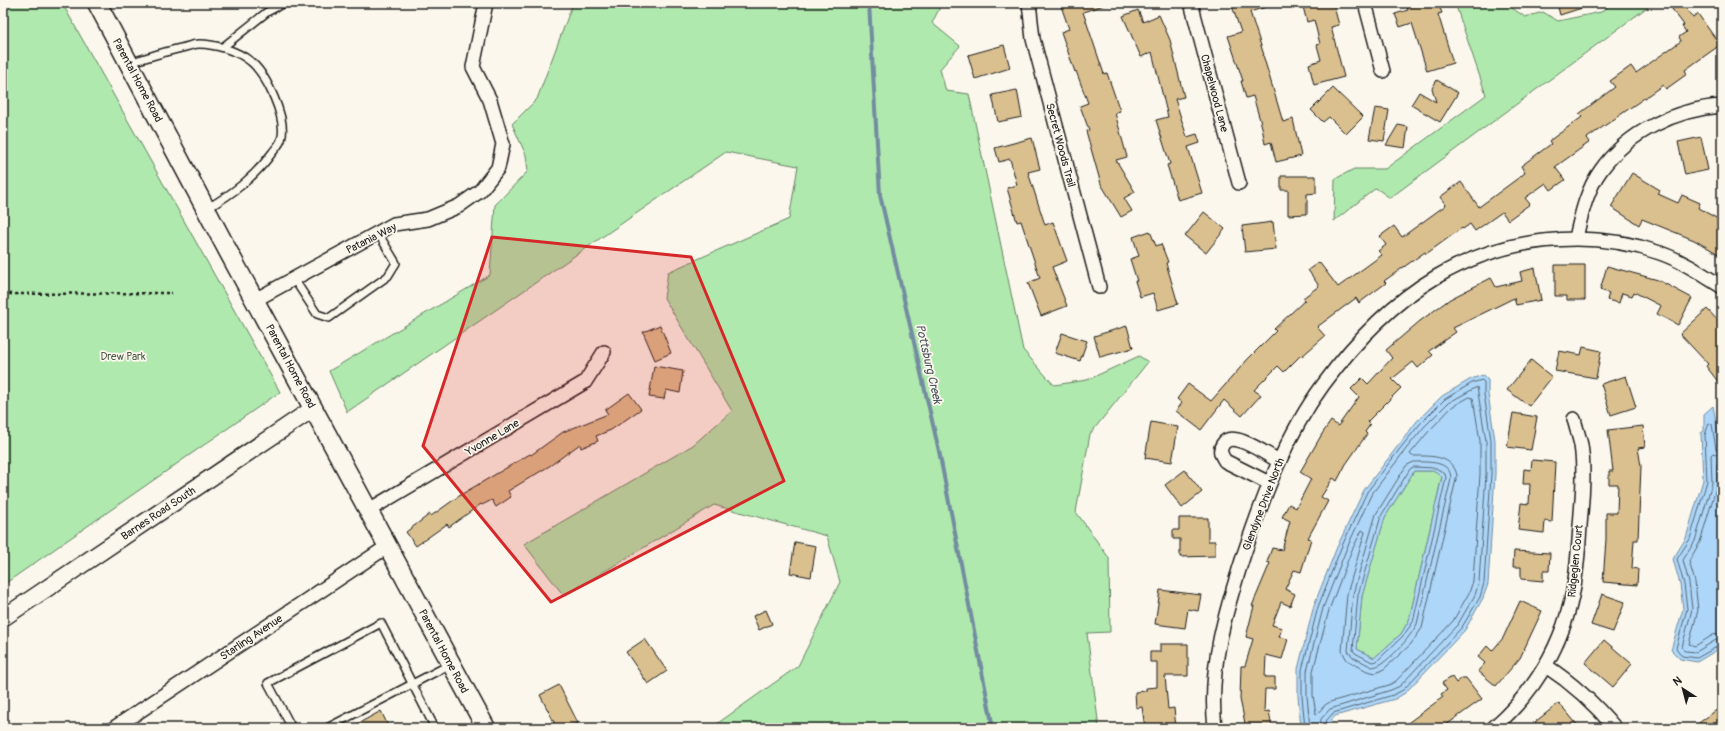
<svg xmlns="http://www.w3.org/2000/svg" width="1725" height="731" viewBox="0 0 1725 731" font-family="Pangolin,sans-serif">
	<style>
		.green { fill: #afe9ae; stroke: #668265 }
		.water { fill: #add6f8; stroke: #738ca0; fill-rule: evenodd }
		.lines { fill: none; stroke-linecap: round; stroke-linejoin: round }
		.shore { stroke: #566674; stroke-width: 1 }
		.stream { stroke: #738ca0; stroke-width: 4 }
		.building { fill: #dabf8f; stroke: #1c1c1c }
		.service-casing { stroke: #1c1c1c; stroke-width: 10 }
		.minor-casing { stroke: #1c1c1c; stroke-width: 16 }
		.tertiary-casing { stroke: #1c1c1c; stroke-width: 19 }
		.secondary-casing { stroke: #1c1c1c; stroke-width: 21 }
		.path { stroke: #1c1c1c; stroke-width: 2.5; stroke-dasharray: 3 3; stroke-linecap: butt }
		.service { stroke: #fbf7ec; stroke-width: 7 }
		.minor { stroke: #fbf7ec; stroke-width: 13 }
		.tertiary { stroke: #fbf7ec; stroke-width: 16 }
		.secondary { stroke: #fbf7ec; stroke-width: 18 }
		.marked { fill: #d62828; fill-opacity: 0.2; stroke: #d62828; stroke-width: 3; stroke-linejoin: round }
		.labels { text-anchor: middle; stroke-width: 3.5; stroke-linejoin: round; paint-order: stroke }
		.street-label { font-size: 11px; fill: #1c1c1c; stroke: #fbf7ec }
		.park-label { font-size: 11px; fill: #485a48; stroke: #fbf7ec }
		.water-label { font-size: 12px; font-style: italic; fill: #48545e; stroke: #fbf7ec }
	</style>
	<rect width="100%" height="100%" fill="#fbf7ec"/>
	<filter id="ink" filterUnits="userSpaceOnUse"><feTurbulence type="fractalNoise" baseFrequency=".025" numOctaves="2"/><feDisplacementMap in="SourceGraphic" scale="8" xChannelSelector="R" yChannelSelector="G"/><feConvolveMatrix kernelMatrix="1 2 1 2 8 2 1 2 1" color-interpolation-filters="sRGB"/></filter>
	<g filter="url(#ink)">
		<g class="green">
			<path d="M3,3h59l218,389 -277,193z"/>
			<path d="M573,3h369l-10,20 28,23 -20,23 6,22 23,3 54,256 31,35 33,-5 52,-24 9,6 -58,72 -14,78 33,46 1,74 -23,1 12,95h-388l87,-62 42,-84 -13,-46 -113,-31 -150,91 -40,-52 169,-99 39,-34 -68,-113 4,-26 121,-53 9,-53 -72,-14 -379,260 -18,-41 161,-96 5,-70 33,-34 -2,-16 -14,-31 25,-25z"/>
			<path d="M1455,3h50l20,14 18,-5 15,9 43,-9 12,-9h40l-263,195 -14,-10 -42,33 1,-42 19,-10h31l101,-74z"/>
			<path d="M1414,471h21l7,5 -33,144 -8,14 -27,24 -17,-9 5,-53 23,-79z"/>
		</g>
		<g class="water">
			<path d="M1483,375l5,5v14l7,46v34l-7,110 -5,14 -18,32 -60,63 -10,6 -60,17 -6,7 -1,5h-27l-3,-32v-27l16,-64 23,-58 27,-57 53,-69 25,-25 29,-17zM1414,471h21l7,6 -33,143 -8,14 -27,24 -17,-9 5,-53 23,-79z"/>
			<path d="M1713,406l9,46v195l-25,15 -17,-3 -9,-9 12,-41 -3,-25 -7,-25 13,-21 17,-58 -2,-47 3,-2v-17z"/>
		</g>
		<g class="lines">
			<g class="shore">
				<path d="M1470,397l3,1 7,43v33l-7,107 -4,12 -16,28 -57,60 -7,4 -59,17 -5,3 -7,8 -2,1 -3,-19v-24l16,-61 22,-58 11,-22 3,2 -18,62 -5,57 5,9 20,11 9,2 8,-4 27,-25 11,-16 35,-153c-5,-21 -29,-19 -45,-19l-2,-2 19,-23 23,-24z"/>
				<path d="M1722,451l-6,-2 -4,-25 -3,-1 -4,12 2,46 -17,58 -13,20 7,25 3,25 -11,39 6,8 15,2 25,-14"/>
				<path d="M1722,456l-9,-3 -2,2 1,28 -17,58 -12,19 6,23 3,26 -10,38 3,4 11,1 20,-12 6,-1"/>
				<path d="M1414,462c13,0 37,-2 37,17l-34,145c-6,12 -31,43 -45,43l-19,-10 -5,-6 5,-57 23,-80 30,-48z"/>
				<path d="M1722,462l-5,2v21l-17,57 -11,19 6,21 3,28 -9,34 6,2 18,-11 9,-2"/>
				<path d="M1414,467l22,1 9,6 1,4 -33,144 -10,14 -26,25 -5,1 -17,-9 -2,-3 5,-55 23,-79 29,-47z"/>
				<path d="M1305,728l-3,-32v-26l16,-63 23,-59 26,-56 35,-46 18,-22 25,-25 27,-16 10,-3 2,2v12l7,46v34l-7,109 -4,14 -18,30 -59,63 -10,5 -60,18 -7,8 -1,7"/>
				<path d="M1310,728l-3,-32v-25l16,-63 23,-58 25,-55 35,-46 18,-22 24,-24 29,-16 9,54v33l-7,108 -4,13 -17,29 -58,62 -9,4 -61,19 -9,10 -1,9"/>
			</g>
			<path class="stream" d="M869,3l11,192 59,256 54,277"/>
		</g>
		<g class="building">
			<path d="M1060,3h44v2l-21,7 21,62 3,-1 13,38 -5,2 12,44 -11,3 19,32 -11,6 8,13 -11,6 -20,-33 -15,-53 3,-1 -9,-24 8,-3 -12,-32 -1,1 -14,-40 8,-3z"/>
			<path d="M1231,3h41v2l-22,7 14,43h-1l20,67 10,-3 8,37 -25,6 -5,-20 -6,2 -3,-17 -9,-31 -7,2 -5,-17h2l-15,-45 13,-4z"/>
			<path d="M1302,3h31l6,22 -8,2 13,50 -30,8 -5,-21 12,-4 -4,-15 3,-1 -6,-24 -7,2z"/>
			<path d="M1406,3h32l4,10 -4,1 15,49 -26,8 -15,-48 -12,4 -5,-13 13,-4z"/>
			<path d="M1557,3h34v2l-31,10z"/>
			<path d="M1679,3h3l11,15 5,-4 22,31 -35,25 2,4 -21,15 -3,-4 -76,53 3,4 -35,25 10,13 -14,10 -5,-7 -21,15 5,6 -22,16 -6,-8 -27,19 -5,-7 -7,5 -1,-1 -36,26 -1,-2 -41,29 2,2 -27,20 -3,-5 -39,29 8,9 -24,21 -1,-1 -16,16 -6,-6 -24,24 7,5 -19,21 -18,-16 -23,30 -25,-19 6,-8 -5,-4 11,-15 23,17 36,-41 29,-29 -2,-2 31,-29 -2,-2 16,-12 -11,-16 11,-8 19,25 44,-32 -4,-4 8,-6 -6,-9 14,-10 8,11 44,-32 -6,-8 21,-15 18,25 46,-34 -4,-7 30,-22 -2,-3 33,-24 -3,-3 36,-27 -5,-6 21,-15 5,7 45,-32 -2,-4 7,-5 -4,-6 2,-1 -12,-16z"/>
			<path d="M1138,10l5,12 16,-7 11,25 14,57 -9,2 12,38 10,-3 3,9 -12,4 14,46 -24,7 -11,-35 3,-1 -14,-44 12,-3 -16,-65 -11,5 -18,-41z"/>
			<path d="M1004,45l6,23 -35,11 -7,-24z"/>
			<path d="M1437,80l21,13 -18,29 -29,-17 8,-13 17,10 -4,-14z"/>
			<path d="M1333,88l30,29 -17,17 -17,-17 -6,5 -12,-12z"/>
			<path d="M1017,90l5,27 -24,5 -6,-27z"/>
			<path d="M1375,108l14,2 -5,31 -15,-2z"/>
			<path d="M1398,125l10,2 -3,21 -19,-3z"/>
			<path d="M1701,137l7,33 -23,5 -7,-33z"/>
			<path d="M1032,138l8,31 -12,3 17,53 8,-3 14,39 -15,6 15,39 -26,10 -13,-33 12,-5 -19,-57 -4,1 -10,-34 10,-3 -7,-26 -11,3 -4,-14z"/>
			<path d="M1632,173l28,17 -2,4 20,9 4,-8 18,8 -2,5 24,13v35l-28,-16 -52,-21 -3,6 -28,-18z"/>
			<path d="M1281,176h35v17l-9,1v20l-19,1v-25h-7z"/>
			<path d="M1204,212l21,17 -19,24 -21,-17z"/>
			<path d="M1273,222l3,27 -31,3 -3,-26z"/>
			<path d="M1150,231l6,15 5,-2 7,18 -2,1 12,41 -20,6 -5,-17 -13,4 -5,-16h2l-7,-22 9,-3 -6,-19z"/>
			<path d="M1555,265h30v35h-18v-4h-12z"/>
			<path d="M1607,266l51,14 34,18 -14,27 -21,-11 4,-8 -27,-14 -2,4 -10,-3 -3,10 -12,-3 2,-7 -9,-3z"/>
			<path d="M1535,268l6,32 -25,5 -2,-7 -61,30 3,4 -27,19 4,4 -15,13 -5,-6 -21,17 9,9 -34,34 3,3 -5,7 2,2 -21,30 -9,17 -4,-3 -12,19 7,4 -20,37 3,1 -10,33 -7,-2 -9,19 10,5 -5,12 -9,-4 -9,23 10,3 -3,9 9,2 -6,20 -16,-4 -1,22h10v12h-10l-1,23 5,-1 3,17h-26l-6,-29 1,-33h4l8,-27 -7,-2 8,-31h-2l18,-43 -3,-1 5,-14 10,2 8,-29 -8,-4 7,-13 7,4 15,-29 -11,-7 22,-38 9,-13 7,5 21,-29 -8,-8 11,-11 6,6 24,-26 -6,-8 34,-29 30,-22 41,-21 5,9 26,-6 -2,-9z"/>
			<path d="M1707,309l15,16v62l-16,-21 2,-2 -28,-30z"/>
			<path d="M660,325l11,28 -16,7 -12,-28z"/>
			<path d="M1127,326l6,22 -33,9 -6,-21z"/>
			<path d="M1062,333l25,8 -7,20 -25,-8z"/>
			<path d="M1583,347l18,4 -5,27 -41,-7 4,-20 22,4z"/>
			<path d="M1531,360l21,17 -23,29 -22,-16z"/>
			<path d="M654,366l29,5 -3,22 -14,-3 -2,9 -15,-2z"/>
			<path d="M1626,376l10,31 -25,8 -10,-31z"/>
			<path d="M629,393l12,16 -30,21 -15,6 2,5 -17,7 -1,-4 -29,21 -43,26 3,6 -15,10 -4,-7 -10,5 -1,-1 -32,23 -2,-3 -31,22 -10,-14 24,-18 1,2 31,-22 68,-40 1,1 32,-23 45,-18 -3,-4z"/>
			<path d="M1513,413l24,4 -6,33 -24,-3z"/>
			<path d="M1151,422l27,5 -6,35 -27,-4z"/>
			<path d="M1643,426l2,21 -7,1 3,18 -3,74h-4l-2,28 6,1 -1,16 -34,-3 3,-43v-26h11l1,-29h-9v-13h4l-5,-41z"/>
			<path d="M1532,460l23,2 -3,60 -7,-1 -1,12 -26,-3 3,-27 8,1 1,-20h-7l1,-15 7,1z"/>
			<path d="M1185,470l17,22 -20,16 -17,-23z"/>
			<path d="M1179,518h29v23h7v15l-35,1v-18h-7v-9h6z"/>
			<path d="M795,542l21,4 -5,31 -21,-4z"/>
			<path d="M1514,551l36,2 -1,18h-6v10l-22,-2v-12h-8z"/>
			<path d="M1160,590l41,5 -3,16 -10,-2 -3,19 -30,-4z"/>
			<path d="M1602,594l23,8 -12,30 -22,-7z"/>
			<path d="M1520,601l22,10 -22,47 -24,28 -18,-15 7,-8 -7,-6 9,-11 5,5 11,-13z"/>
			<path d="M766,610l6,14 -13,6 -6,-14z"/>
			<path d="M645,639l22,32 -19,13 -22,-32z"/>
			<path d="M1604,640l28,24 -19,23 -28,-24z"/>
			<path d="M1160,644h28v32h-23l3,33 6,-1 2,20h-31l-3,-21 -6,1 -1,-16 11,-1v-3l11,-1v-25h-7v-10h10z"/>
			<path d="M1452,677l4,6 6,-5h4l16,21 -40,29h-41l42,-31 -2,-3 6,-4 -5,-7z"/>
			<path d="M559,685l19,38 -10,5h-11l-17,-33z"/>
			<path d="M1559,703l21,25h-40l-5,-6z"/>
			<path d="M1722,706v22h-30z"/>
			<path d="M381,711l8,17h-39z"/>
		</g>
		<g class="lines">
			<defs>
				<g id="service">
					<path d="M223,47l44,-35 17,-9"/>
					<path d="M129,63c17,-5 34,-11 52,-15 6,-1 12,-4 18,-4 16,0 39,7 51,17 16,12 38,59 31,79 -1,4 -6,9 -9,13 -18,25 -40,41 -66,56"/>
					<path d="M294,279l23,35 12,4 59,-42 8,-13 -18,-30"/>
					<path d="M292,728l-24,-45 113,-60 54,105"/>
					<path d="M327,728l124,-64"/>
				</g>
				<g id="minor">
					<path d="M1029,3l4,36 66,248"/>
					<path d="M1191,3l48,180"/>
					<path d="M1365,3l18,68"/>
					<path d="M1576,238c5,-23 11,-49 25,-68 27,-38 75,-61 121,-64"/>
					<path d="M255,300l139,-76 34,-5 31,-13 21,-15 18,-23 5,-24 -13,-44 -17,-33 13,-64"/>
					<path d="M1269,483l-44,-22c-3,-5 -7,-10 -2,-17 9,-15 44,11 56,17"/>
					<path d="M369,510l216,-128 19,-30"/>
					<path d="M1546,666c26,17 49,38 69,62"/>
					<path d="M114,728l274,-182"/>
					<path d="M1215,728c-7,-61 11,-118 29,-174 20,-59 42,-119 79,-169 30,-41 69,-82 113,-108 68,-40 151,-49 224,-24 23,8 42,21 62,34"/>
					<path d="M1493,728c47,-40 76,-95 83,-156 2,-15 3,-31 4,-46 2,-26 5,-54 1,-81 -2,-9 -5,-18 -7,-26"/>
				</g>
				<path id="tertiary" d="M3,618l311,-210"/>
				<path id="secondary" d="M97,3l131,248 258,477"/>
			</defs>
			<use href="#service" class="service-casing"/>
			<use href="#minor" class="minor-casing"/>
			<use href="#tertiary" class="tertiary-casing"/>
			<use href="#secondary" class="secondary-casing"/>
			<path class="path" d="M3,294l169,-1"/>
			<use href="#service" class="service"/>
			<use href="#minor" class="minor"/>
			<use href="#tertiary" class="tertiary"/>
			<use href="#secondary" class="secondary"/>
		</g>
	</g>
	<path class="marked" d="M492,237l199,20 93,224 -233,121 -128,-156z"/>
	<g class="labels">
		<g class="street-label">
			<text transform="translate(138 80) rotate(62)" y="4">Parental Home Road</text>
			<text transform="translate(1215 93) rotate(75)" y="4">Chapelwood Lane</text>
			<text transform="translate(1061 145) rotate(75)" y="4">Secret Woods Trail</text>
			<text transform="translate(371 238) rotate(-27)" y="4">Patania Way</text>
			<text transform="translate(291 366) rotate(62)" y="4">Parental Home Road</text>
			<text transform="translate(492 437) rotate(-31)" y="4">Yvonne Lane</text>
			<text transform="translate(1263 504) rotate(-69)" y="4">Glendyne Drive North</text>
			<text transform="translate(158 513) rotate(-34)" y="4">Barnes Road South</text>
			<text transform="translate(1575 561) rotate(-84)" y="4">Ridgeglen Court</text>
			<text transform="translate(251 637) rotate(-34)" y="4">Starling Avenue</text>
			<text transform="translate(444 651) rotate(62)" y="4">Parental Home Road</text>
		</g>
		<g class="park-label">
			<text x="123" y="360">Drew Park</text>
		</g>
		<g class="water-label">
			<text transform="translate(929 364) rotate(77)" y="4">Pottsburg Creek</text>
		</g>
	</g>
	<rect width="1725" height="731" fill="none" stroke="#fbf7ec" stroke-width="16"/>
	<rect x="8" y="8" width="1709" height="715" fill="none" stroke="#1c1c1c" stroke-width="1.5" filter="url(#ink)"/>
	<g transform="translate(1683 689) rotate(324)" stroke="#fbf7ec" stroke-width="3" paint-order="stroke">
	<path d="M0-3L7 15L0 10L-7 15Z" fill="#1c1c1c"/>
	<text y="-6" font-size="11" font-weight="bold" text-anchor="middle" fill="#1c1c1c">N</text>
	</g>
</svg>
